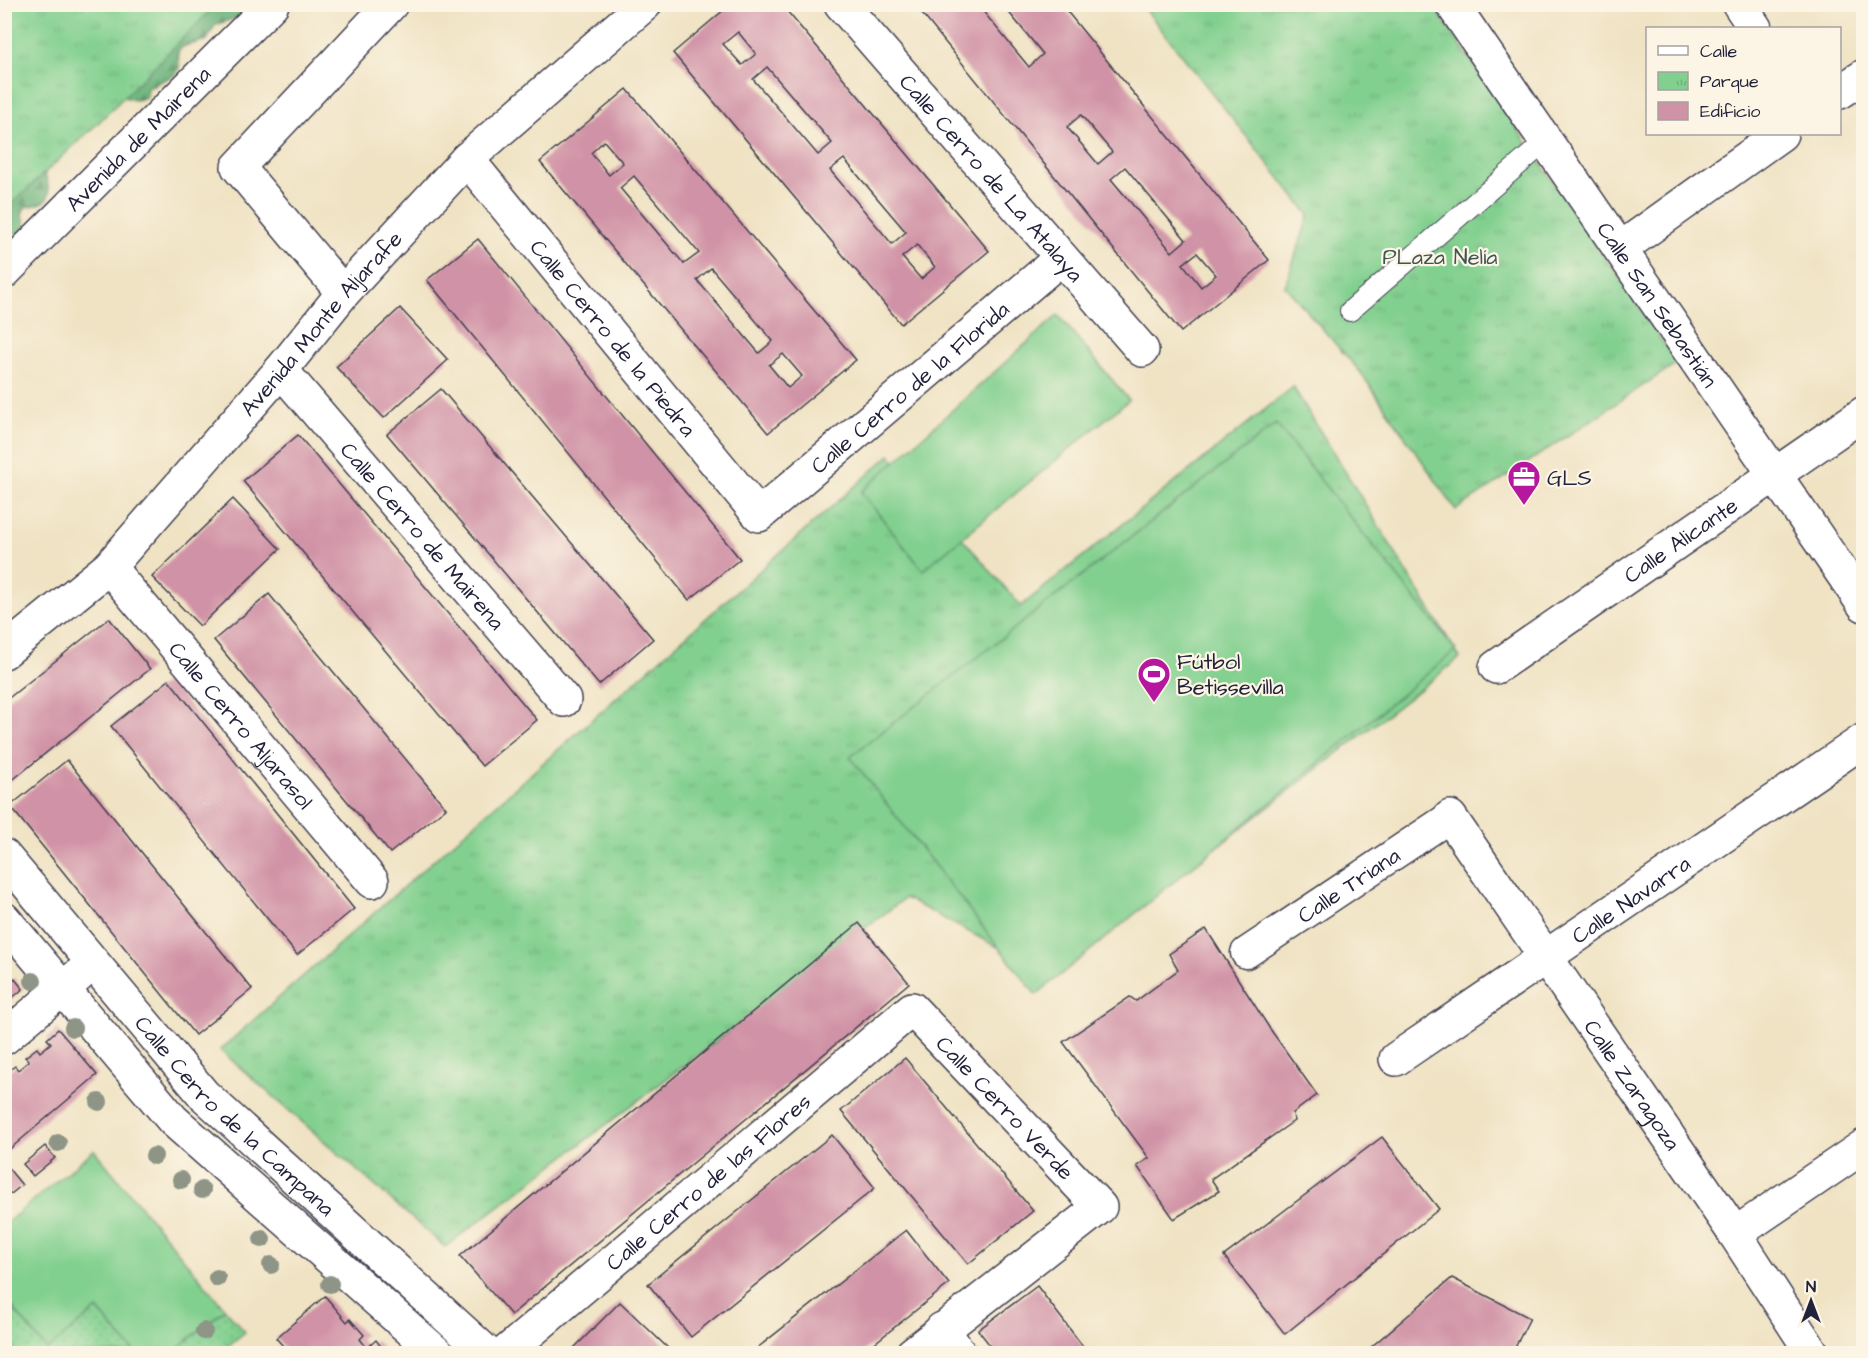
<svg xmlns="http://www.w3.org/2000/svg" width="1868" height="1358" viewBox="0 0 1868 1358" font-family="'Architects Daughter',sans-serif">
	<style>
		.grass { fill: url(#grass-dots); stroke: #527965; stroke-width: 1.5 }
		.forest { fill: url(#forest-firs); stroke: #466a5a; stroke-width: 1.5 }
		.park { fill: url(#park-tufts); stroke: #527965; stroke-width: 1.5 }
		.pitch { fill: #82d08f; stroke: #527965; stroke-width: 1.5 }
		.building { fill: #d092a6; fill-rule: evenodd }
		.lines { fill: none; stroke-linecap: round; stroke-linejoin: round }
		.service-casing { stroke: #413f50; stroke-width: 22 }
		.pedestrian-casing { stroke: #413f50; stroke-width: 33 }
		.minor-casing { stroke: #413f50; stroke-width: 36 }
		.tertiary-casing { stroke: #413f50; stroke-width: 36 }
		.service { stroke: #fff; stroke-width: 20 }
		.pedestrian { stroke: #fff; stroke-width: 30 }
		.minor { stroke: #fff; stroke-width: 33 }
		.tertiary { stroke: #fff; stroke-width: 33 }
		.tree { fill: #8f9586 }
		.labels { text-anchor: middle; stroke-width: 4.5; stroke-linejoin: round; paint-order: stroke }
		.street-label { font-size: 22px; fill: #22223b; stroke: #fcf5e5 }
		.park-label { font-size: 22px; fill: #3f5654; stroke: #fcf5e5 }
		.poi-label { font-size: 22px; fill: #22223b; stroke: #fcf5e5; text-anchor: start }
	</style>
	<defs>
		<pattern id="grass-dots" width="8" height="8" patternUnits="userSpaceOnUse" patternTransform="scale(1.5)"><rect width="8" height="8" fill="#82d08f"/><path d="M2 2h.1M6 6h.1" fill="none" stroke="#70b27c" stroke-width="1.8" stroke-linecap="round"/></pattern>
		<pattern id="forest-firs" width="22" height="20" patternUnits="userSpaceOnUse" patternTransform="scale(1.5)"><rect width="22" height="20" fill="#69b27a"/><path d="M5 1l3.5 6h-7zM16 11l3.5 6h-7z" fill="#569065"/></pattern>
		<pattern id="park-tufts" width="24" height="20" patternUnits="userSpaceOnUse" patternTransform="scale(1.5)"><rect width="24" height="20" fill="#82d08f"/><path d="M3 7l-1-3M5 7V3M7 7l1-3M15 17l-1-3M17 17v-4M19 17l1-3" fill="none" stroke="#70b27c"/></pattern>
	</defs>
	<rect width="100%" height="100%" fill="#fcf5e5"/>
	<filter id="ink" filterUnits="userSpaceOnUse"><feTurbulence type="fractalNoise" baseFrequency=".0167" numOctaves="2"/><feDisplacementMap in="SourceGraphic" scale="12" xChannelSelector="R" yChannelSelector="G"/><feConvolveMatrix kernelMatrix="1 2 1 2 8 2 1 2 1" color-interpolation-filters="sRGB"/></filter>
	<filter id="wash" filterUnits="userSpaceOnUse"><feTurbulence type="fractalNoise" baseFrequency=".008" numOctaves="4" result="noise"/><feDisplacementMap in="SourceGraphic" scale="24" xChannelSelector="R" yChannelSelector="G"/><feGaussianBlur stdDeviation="1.35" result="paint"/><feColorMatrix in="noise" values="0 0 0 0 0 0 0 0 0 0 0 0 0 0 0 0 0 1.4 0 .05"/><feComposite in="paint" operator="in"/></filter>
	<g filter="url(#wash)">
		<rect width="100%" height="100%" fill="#f0e3c4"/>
		<g class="grass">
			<path d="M4,1298l43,51 50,-40 38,44h-130z"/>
			<path d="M225,1309l20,23 -26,21h-47z"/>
		</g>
		<g class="forest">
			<path d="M145,5h96l1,5 -3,7 -24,8 -8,15 -23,6 -6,5 1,16 -3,7 -29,14v8c-9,6 -15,4 -25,0l-118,-21z"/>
			<path d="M4,162l33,7 8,5c7,25 6,29 -20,33l-3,7 3,8 -1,9 -6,4 -13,-6z"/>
		</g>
		<g class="park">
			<path d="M5,4h211v1l-118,118 -93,87z"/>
			<path d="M1142,5h291l244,358 -221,147 -95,-137 -76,-87 24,-71z"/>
			<path d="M1293,387l167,271 -408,318 -147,-78 -460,349 -225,-197 670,-595 131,151z"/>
		</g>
		<g class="pitch">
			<path d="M1058,315l71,85 -206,170 -62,-78z"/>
			<path d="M1276,424l180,226 -420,345 -186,-238z"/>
			<path d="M94,1150l131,159 -53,44h-37l-38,-44 -50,41 -42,-52v-74z"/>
		</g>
		<g id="blocks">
			<g class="building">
				<path d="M731,4h50l208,247 -88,73 -228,-271zM738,32l18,22 -14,11 -19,-21zM767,67l65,76 -14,12 -65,-76zM844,159l62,73 -14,12 -62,-74zM917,245l18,22 -14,12 -19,-22z"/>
				<path d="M914,4h63l52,63 14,-13 -41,-50h59l208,256 -88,72zM1081,115l31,37 -14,12 -31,-37zM1125,167l61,73 -14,12 -61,-73zM1197,253l19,22 -15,12 -18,-23z"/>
				<path d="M627,89l229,271 -88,73 -228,-271zM604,141l19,22 -14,12 -18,-22zM634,176l65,77 -15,11 -64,-76zM711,268l62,73 -14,12 -62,-73zM783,354l19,22 -14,12 -19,-23z"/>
				<path d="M478,239l262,320 -51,41 -262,-320z"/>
				<path d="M400,308l48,52 -64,58 -48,-51z"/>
				<path d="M441,389l212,250 -54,46 -212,-251z"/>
				<path d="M298,435l239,285 -55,46 -239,-285z"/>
				<path d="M233,499l47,50 -80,77 -48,-49z"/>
				<path d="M269,594l177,214 -56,45 -176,-213z"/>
				<path d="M109,618l41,51 -145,117v-85z"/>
				<path d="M169,680l185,229 -57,46 -186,-229z"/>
				<path d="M67,760l185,229 -57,46 -185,-229z"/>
				<path d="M859,923l50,60 -398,332 -51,-59z"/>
				<path d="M1206,929l62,97 49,69 -24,18 1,8 -83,58 8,12 -45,28 -37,-53 12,-8 -86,-116 67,-45 6,4 42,-31 -9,-16z"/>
				<path d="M4,975l6,6 4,-3 9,11 -19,16z"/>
				<path d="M58,1029l39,46 -93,79v-72l3,-2 -3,-6 11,-8 3,4 11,-9 -4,-4 12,-9 3,4 11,-9 -4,-4z"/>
				<path d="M905,1058l128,153 -65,53 -127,-153z"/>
				<path d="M832,1135l43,53 -184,149 -43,-53z"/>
				<path d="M1382,1137l57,72 -154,125 -61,-78z"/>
				<path d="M45,1146l10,12 -22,18 -10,-12z"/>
				<path d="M8,1168l14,17 -11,9 -7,-7v-17z"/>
				<path d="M906,1230l43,54 -87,69h-111z"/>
				<path d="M1452,1278l78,40 -18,35h-148z"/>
				<path d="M1037,1286l51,67h-92l-18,-23z"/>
				<path d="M325,1296l22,26 3,-3 14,16 -4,4 7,9 9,-8 10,13h-91l-3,-2 -3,2 -13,-15z"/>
				<path d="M620,1302l53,51h-104z"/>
			</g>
		</g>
	</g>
	<g filter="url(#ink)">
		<use href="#blocks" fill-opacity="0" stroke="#413f50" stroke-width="1.5"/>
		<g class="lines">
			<defs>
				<path id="service" d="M1350,311l196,-170"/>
				<g id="pedestrian">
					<path id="s1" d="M1246,953l204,-136"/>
				</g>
				<g id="minor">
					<path id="s2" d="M841,4l301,346"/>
					<path id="s3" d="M1452,4l412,601"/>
					<path d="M1739,4l16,24"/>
					<path d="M1840,92l24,-16"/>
					<path id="s4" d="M467,159l292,356 302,-257"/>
					<path d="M1620,249l161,-115"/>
					<path d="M343,293l-105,-126 153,-163"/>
					<path id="s5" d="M281,370l283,330"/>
					<path id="s6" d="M109,567l263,314"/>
					<path id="s7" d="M4,652l105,-85 172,-197 62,-77 124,-134 178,-155"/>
					<path id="s8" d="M1496,667l368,-254"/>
					<path id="s9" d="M1450,817l285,417 78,120"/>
					<path id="s10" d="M4,856l200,239 284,259"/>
					<path d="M4,919l169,201 265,234"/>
					<path d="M4,1038l75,-63"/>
					<path id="s11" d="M1396,1059l468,-319"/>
					<path d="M1735,1234l129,-88"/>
					<path d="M942,1329l18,25"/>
					<path id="s12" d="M504,1354l408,-345 188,198 -188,147"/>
				</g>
				<g id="tertiary">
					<path id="s13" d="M4,272l268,-268"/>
				</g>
			</defs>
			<use href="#service" class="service-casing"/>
			<use href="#pedestrian" class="pedestrian-casing"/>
			<use href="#minor" class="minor-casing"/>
			<use href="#tertiary" class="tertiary-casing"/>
			<use href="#service" class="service"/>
			<use href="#pedestrian" class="pedestrian"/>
			<use href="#minor" class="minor"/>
			<use href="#tertiary" class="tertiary"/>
		</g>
		<g class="tree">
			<circle cx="33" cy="981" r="9"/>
			<circle cx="73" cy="1028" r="9"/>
			<circle cx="99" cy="1102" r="9"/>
			<circle cx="58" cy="1143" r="9"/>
			<circle cx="154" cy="1156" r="9"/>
			<circle cx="181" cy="1180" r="9"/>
			<circle cx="202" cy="1190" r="9"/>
			<circle cx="262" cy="1239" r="9"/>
			<circle cx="271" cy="1265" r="9"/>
			<circle cx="217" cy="1278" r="9"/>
			<circle cx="330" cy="1284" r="9"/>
			<circle cx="204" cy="1331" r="9"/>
		</g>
	</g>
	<defs>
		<symbol id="office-pin" viewBox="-11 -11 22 30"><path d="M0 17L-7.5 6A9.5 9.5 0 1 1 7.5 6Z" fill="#b5179e" stroke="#fcf5e5"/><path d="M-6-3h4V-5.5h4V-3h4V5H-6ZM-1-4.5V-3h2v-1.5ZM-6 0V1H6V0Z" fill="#fff"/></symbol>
		<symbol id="stadium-pin" viewBox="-11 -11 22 30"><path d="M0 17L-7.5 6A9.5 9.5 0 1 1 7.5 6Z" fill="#b5179e" stroke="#fcf5e5"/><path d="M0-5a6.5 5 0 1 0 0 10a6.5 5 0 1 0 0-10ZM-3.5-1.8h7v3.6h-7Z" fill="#fff"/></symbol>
	</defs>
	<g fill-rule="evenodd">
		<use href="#office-pin" x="1505" y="458" width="38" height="52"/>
		<use href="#stadium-pin" x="1135" y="655" width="38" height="52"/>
	</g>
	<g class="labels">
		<g class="street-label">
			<text dy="8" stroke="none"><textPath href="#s13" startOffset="189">Avenida de Mairena</textPath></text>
			<text dy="8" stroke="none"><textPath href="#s2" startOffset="230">Calle Cerro de La Atalaya</textPath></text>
			<text dy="8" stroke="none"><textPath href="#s3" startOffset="364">Calle San Sebastián</textPath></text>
			<text dy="8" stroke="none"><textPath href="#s7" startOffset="458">Avenida Monte Aljarafe</textPath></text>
			<text dy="8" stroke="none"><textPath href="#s4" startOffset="231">Calle Cerro de la Piedra</textPath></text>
			<text dy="8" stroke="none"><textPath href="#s4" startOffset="658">Calle Cerro de la Florida</textPath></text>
			<text dy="8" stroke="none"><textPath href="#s5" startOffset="218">Calle Cerro de Mairena</textPath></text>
			<text dy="8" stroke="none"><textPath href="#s8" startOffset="224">Calle Alicante</textPath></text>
			<text dy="8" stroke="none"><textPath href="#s6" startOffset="206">Calle Cerro Aljarasol</textPath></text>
			<text dy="8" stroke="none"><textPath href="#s1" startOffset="123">Calle Triana</textPath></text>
			<text dy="8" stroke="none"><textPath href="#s11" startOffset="284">Calle Navarra</textPath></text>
			<text dy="8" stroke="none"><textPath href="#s9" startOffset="324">Calle Zaragoza</textPath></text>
			<text dy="8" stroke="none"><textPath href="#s12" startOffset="670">Calle Cerro Verde</textPath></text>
			<text dy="8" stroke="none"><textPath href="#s10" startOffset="348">Calle Cerro de la Campana</textPath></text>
			<text dy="8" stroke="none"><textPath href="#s12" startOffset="267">Calle Cerro de las Flores</textPath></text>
		</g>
		<g class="park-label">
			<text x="1440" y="264">PLaza Nelía</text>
		</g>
		<g class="poi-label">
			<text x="1547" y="485">GLS</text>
			<text x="1177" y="669">Fútbol<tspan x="1177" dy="25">Betissevilla</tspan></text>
		</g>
	</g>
	<rect width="1868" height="1358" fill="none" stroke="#fcf5e5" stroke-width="24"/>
	<rect x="1646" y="27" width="195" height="108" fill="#fcf5e5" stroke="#a5a1a1" stroke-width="1.5"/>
	<rect x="1658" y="46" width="30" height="9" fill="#ffffff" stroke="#a5a1a1" stroke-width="1.5"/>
	<text x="1700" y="57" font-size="18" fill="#22223b">Calle</text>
	<rect x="1658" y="72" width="30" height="18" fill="url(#park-tufts)" stroke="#a5a1a1" stroke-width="1.5"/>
	<text x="1700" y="87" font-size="18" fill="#22223b">Parque</text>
	<rect x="1658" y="102" width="30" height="18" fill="#d092a6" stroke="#a5a1a1" stroke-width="1.5"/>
	<text x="1700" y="117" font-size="18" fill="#22223b">Edificio</text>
	<g transform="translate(1811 1301)" stroke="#fcf5e5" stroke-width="4.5" paint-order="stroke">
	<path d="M0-4.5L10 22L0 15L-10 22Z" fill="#22223b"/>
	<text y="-9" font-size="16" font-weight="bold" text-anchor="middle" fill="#22223b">N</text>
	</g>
</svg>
